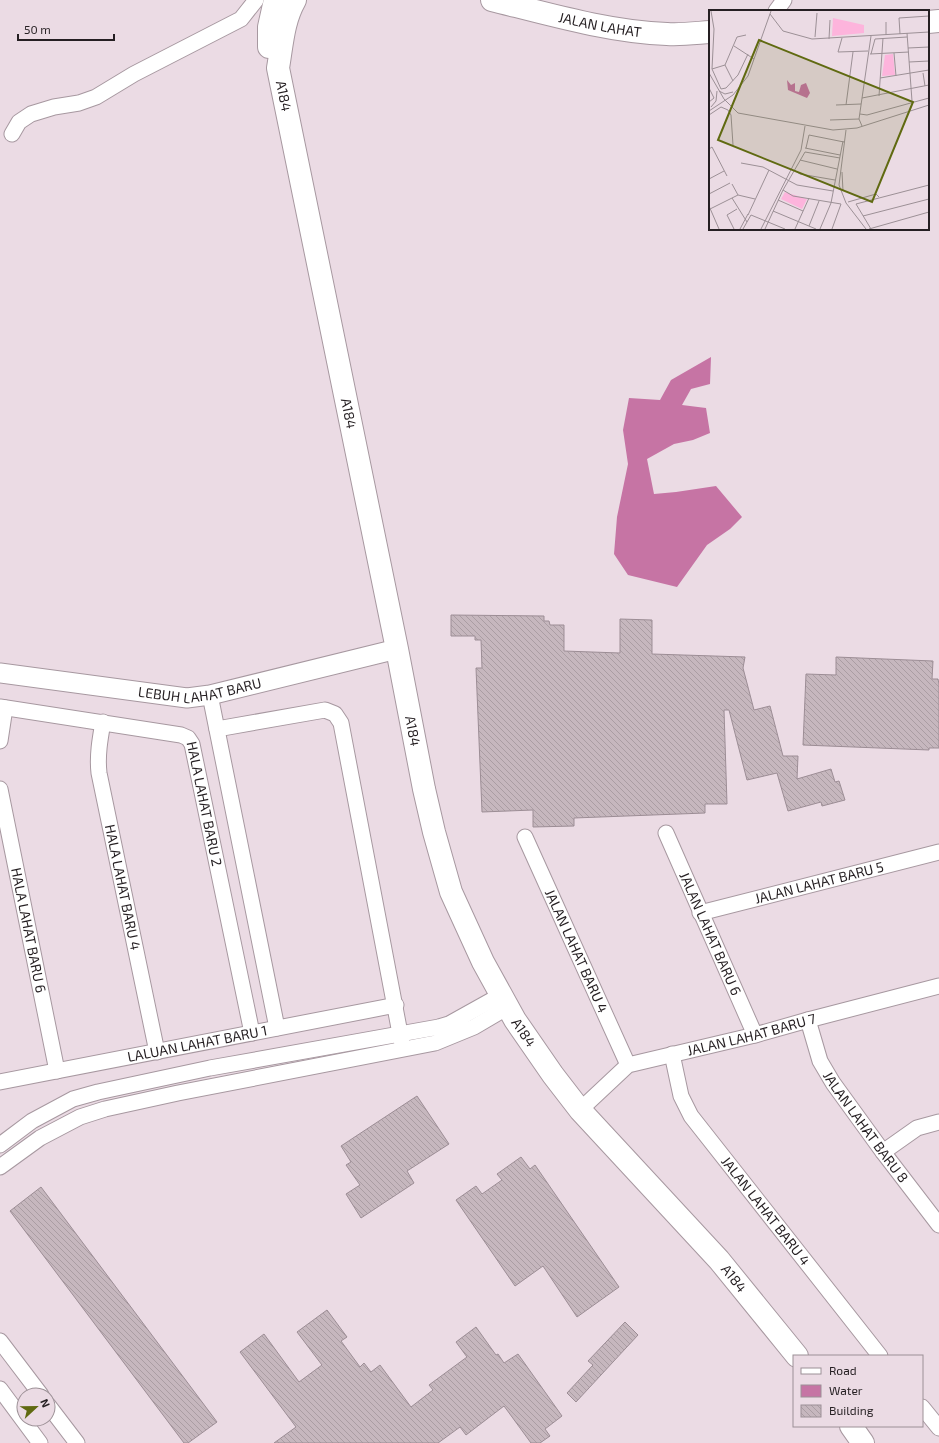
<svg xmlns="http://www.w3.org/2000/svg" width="939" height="1443" viewBox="0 0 939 1443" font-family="'Exo 2',sans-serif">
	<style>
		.water { fill: #c674a4 }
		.building { fill: url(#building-back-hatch); stroke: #9c8d95 }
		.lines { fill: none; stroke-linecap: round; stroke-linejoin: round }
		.minor-casing { stroke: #a798a0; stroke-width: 17 }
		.tertiary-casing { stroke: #a798a0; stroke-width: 21 }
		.primary-casing { stroke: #a798a0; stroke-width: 24 }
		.minor { stroke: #fff; stroke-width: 15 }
		.tertiary { stroke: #fff; stroke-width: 19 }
		.primary { stroke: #fff; stroke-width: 22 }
		.labels { text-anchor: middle; stroke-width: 3; stroke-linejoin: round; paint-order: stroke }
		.street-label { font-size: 14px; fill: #251f22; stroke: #ebdbe4 }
		.inset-road { fill: none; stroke: #9c9096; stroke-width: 1 }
		.view { fill: #606a11; fill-opacity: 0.15; stroke: #606a11; stroke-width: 2 }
		.inset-edge { fill: none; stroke: #251f22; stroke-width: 2 }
	</style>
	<defs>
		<pattern id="building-back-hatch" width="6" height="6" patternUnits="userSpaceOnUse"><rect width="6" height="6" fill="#c6b7be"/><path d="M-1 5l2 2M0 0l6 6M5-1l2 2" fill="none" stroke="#aa9da3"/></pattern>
	</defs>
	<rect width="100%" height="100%" fill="#ebdbe4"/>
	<path class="water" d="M711,357l-1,27 -19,5 -9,16 24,3 4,25 -17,7 -19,4 -27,15 7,35 22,-2 40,-6 26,31 -12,12 -23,16 -30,42 -49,-12 -14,-21 3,-37 11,-53 -5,-34 6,-32 31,2 11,-20z"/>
	<g class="building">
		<path d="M451,615l93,1v5h5l1,4h14v26l56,2v-34l32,1v34l93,3 -2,11 11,42 16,-4 13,50h15l-1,23 34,-10 4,13 4,-1 6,19 -23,6 -1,-4 -33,9 -11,-38 -30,7 -18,-70h-5l3,94h-22v9l-131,5v8l-41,1v-17l-51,2 -6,-144h6l-1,-28h-6v-4h-24z"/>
		<path d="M836,657l97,4 -1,18h6l1,5v64h-10v2l-126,-5 3,-71 30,1z"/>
		<path d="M417,1096l32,48 -42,27 7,12 -53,35 -15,-24 14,-9 -14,-20 5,-3 -10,-16z"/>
		<path d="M521,1157l9,12 5,-4 84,122 -42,30 -34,-51 -28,20 -59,-86 20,-14 6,8 20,-14 -5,-6z"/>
		<path d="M41,1187l176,235 -29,21h-4l-174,-232z"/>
		<path d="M327,1310l20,27 -6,4 19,26 4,-4 7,9 9,-7 31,42 22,-17 -4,-5 38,-28 -11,-15 20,-15 20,28 2,-1 6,9 14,-9 44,62 -17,13 5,7 -10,7h-9l-27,-37 -38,29 -6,-8 -22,16h-164l22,-16 -56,-75 24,-18 35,48 23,-17 -25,-33z"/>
		<path d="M625,1322l13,13 -62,67 -9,-9 26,-28 -5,-4z"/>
	</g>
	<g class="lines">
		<defs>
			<g id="minor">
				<path d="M776,11l8,-11"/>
				<path d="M12,134l7,-12 12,-8 23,-7 25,-4 17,-6 38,-23 107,-55 15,-19"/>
				<path d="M210,695l67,333"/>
				<path id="s1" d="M0,707l181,28 7,3 4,6 60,289"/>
				<path id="s2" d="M103,722c-3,17 -6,34 -4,51l58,279"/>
				<path d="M217,729l108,-19 10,4 6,9 61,321"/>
				<path d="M0,741l5,-33"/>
				<path id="s3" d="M0,789l57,282"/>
				<path id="s4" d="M666,833l89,202"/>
				<path id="s5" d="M525,837l103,228"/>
				<path id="s6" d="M700,913l239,-61"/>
				<path id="s7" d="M808,1020l12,41 13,22 50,69 56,73"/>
				<path id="s8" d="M672,1054l9,42 10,20 189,240"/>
				<path id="s9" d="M0,1082l396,-77"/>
				<path id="s10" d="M580,1110l48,-45 127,-30 53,-15 131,-34"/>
				<path d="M0,1145l32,-24 41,-22 25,-7 112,-24 229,-41 10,-3 52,-29"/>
				<path d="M883,1152l34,-24 22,-6"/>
				<path d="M0,1167l40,-29 40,-21 25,-8 73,-16 257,-50 39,-16 34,-20"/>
				<path d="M0,1341l41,54"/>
				<path d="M0,1389l40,54"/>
				<path d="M48,1405l29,38"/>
				<path d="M922,1407l17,21"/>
			</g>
			<g id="tertiary">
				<path id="s11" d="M0,673l187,25 23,-3 187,-46"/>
			</g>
			<g id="primary">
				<path id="s12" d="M295,0c-12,21 -13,45 -17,68l119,581 27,140 10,43 17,60 32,70 32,58 38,55 27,35 139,150 78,96"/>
				<path id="s13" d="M492,0c56,14 118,32 175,34 14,1 29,-1 43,-2"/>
				<path d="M928,22l11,-1"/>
				<path d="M269,47v-20l6,-27"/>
				<path d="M851,1426l12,17"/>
			</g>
		</defs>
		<use href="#minor" class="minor-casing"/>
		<use href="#tertiary" class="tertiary-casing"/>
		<use href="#primary" class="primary-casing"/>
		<use href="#minor" class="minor"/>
		<use href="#tertiary" class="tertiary"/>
		<use href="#primary" class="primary"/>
	</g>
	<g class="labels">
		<g class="street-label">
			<text dy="5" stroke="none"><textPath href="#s13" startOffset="111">JALAN LAHAT</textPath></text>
			<text dy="5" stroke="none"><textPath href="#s12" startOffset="99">A184</textPath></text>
			<text dy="5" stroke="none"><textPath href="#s12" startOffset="423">A184</textPath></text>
			<text dy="5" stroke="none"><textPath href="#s11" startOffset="202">LEBUH LAHAT BARU</textPath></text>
			<text dy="5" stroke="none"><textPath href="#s12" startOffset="747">A184</textPath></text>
			<text dy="5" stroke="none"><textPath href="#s1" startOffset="259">HALA LAHAT BARU 2</textPath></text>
			<text dy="5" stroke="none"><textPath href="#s6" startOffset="123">JALAN LAHAT BARU 5</textPath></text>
			<text dy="5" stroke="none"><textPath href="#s2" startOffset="168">HALA LAHAT BARU 4</textPath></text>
			<text dy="5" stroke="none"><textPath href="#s3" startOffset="144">HALA LAHAT BARU 6</textPath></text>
			<text dy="5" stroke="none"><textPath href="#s4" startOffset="110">JALAN LAHAT BARU 6</textPath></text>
			<text dy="5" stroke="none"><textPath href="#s5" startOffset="125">JALAN LAHAT BARU 4</textPath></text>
			<text dy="5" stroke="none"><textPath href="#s12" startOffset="1071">A184</textPath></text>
			<text dy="5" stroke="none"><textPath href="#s10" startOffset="193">JALAN LAHAT BARU 7</textPath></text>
			<text dy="5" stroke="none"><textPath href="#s9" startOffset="201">LALUAN LAHAT BARU 1</textPath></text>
			<text dy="5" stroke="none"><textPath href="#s7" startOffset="123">JALAN LAHAT BARU 8</textPath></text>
			<text dy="5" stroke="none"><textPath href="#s8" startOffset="186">JALAN LAHAT BARU 4</textPath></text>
			<text dy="5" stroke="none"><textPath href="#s12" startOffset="1395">A184</textPath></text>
		</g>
	</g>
	<g transform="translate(709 10)">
		<rect width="220" height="220" fill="#ebdbe4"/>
		<path d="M124,8l31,7v8l-32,3z" fill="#fdb4dc"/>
		<path d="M184,44l2,21 -13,1 3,-21zM76,182l22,7 -5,10 -21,-10z" fill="#fdb4dc"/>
		<path d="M78,70l4,5 4,-2v8l4,1 2,-7 5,-2 4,10 -3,5 -19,-8z" fill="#c674a4"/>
		<path class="inset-road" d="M2,1l3,18 -2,40 9,20 5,-1 12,-13 10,-21M61,4l13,17 29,8 117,-7M0,9v32M177,12v13M198,23l5,68M191,24l-1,-16 30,-2M106,27l2,-24M133,28l-4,14 30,-1M120,29l1,-19M25,36l20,13M199,38l21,-1M185,43l2,23M161,44l39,-2M162,44l4,-15 32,-2M200,52l20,-1M16,55l8,16M3,59l13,-4 12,-28 9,-2M0,63l15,26M214,63l2,13M171,68l49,-8M0,78l5,10 -5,4M10,81l6,3 8,-2M170,86l4,-58M153,88l67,-13M15,89l14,14 95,17 24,-2 72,-23M127,95l25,-1M137,95l7,-53M2,97l5,-6 1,-10M0,101l24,-16 15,-19 23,-65M151,104l7,1 62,-17M0,105l12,-8 7,3 3,5 2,30M121,110l29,-1M153,116l-3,-7 12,-83M137,120l-7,55 7,18 20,26M96,138l35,7M97,138l3,-13 35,7M0,139l3,-2 15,29M91,150l37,9M32,153l22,4 34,18 36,6M85,160l6,4 35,6M133,162l1,19M0,169l15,-8M23,174l6,11M74,180l10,6 48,8 -9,25M0,184l21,-11M29,185l17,4M23,188l15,24M69,190l25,11M139,192l28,-8 3,3M0,196l10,23M1,199l28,-14M64,201l43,18M39,205l21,-45M154,206l66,-17M100,216l10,-25M25,219l-7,-14 10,-6M31,219l8,-15M34,219l8,-14 34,14M52,219l40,-79 4,-24M56,219l18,-39 22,-38 35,6M86,219l14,-31M111,219l11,-26 12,-62M160,219l60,-17M162,219l-15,-25 73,-19"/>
		<path class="view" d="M50,30l154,62 -41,100 -154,-62z"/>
		<rect width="220" height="220" class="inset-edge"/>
	</g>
	<rect x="793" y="1355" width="130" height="72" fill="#ebdbe4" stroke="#9c9096"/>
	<rect x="801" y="1368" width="20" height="6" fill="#ffffff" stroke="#9c9096"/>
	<text x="829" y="1375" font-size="12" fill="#251f22">Road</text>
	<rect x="801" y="1385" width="20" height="12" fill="#c674a4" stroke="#9c9096"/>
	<text x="829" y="1395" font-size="12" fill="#251f22">Water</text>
	<rect x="801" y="1405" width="20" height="12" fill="url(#building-back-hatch)" stroke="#9c9096"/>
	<text x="829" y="1415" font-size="12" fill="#251f22">Building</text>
	<g transform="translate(36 1407) rotate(68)"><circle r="19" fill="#ebdbe4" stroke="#9c9096"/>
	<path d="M0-3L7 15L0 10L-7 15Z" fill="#606a11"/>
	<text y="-6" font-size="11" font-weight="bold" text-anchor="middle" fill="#251f22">N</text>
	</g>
	<path d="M18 34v6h96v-6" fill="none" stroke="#251f22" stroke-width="2"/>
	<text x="24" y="34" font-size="12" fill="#251f22" stroke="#ebdbe4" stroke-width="3" paint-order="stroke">50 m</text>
</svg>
